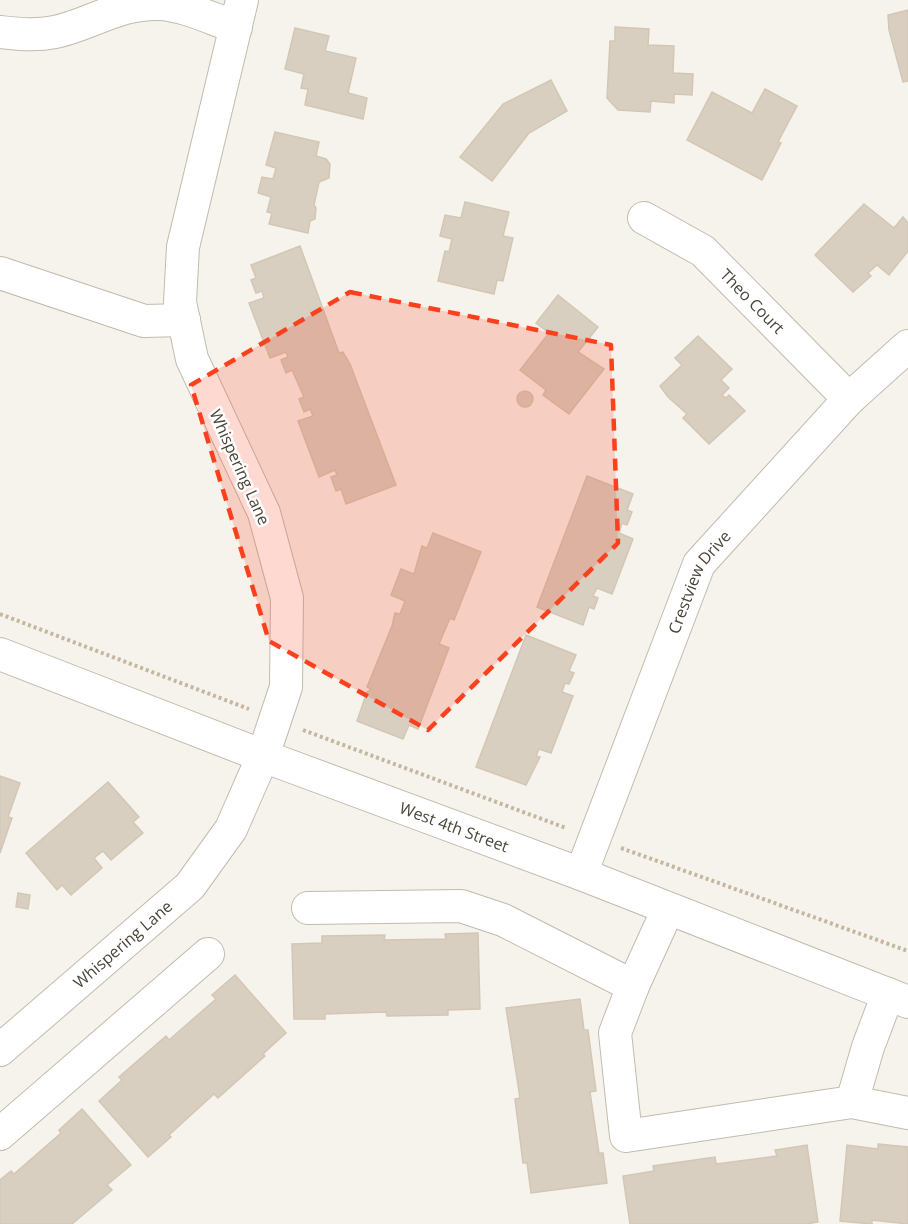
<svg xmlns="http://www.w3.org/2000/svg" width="908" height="1224" viewBox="0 0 908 1224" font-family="'Open Sans',sans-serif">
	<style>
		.building { fill: #d8cfc1; stroke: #d3c7b4; stroke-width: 1.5 }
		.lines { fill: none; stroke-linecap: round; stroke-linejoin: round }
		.minor-casing { stroke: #c2bbae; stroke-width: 34 }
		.path { stroke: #c4b79f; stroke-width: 4; stroke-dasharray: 3 3; stroke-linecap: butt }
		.minor { stroke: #fff; stroke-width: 32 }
		.marked { fill: #fc3f1d; fill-opacity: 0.2; stroke: #fc3f1d; stroke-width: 4.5; stroke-dasharray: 12 8; stroke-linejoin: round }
		.labels { text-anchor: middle; stroke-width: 5; stroke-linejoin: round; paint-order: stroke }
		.street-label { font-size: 16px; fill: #4b4439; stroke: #fff }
	</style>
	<rect width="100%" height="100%" fill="#f6f3ec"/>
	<g class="building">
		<path d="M908,10v71l-5,1 -14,-52 -1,-15z"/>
		<path d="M615,27l34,2 -1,16 26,1 -1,27 20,1 -1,21 -18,-1v9l-23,-2 -1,11 -32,-2 -11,-12 3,-57h5z"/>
		<path d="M295,28l34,8 -4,15 31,7 -8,35 19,5 -4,21 -58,-14 3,-16 -7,-1 3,-14 -19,-5z"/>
		<path d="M551,80l16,31 -38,22 -37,48 -32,-24 43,-53z"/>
		<path d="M765,89l32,17 -19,36 3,1 -19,37 -75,-40 25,-48 40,21z"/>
		<path d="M275,132l44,10 -3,14 10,3 4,5 -1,14 -10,4 -5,23 2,3 -1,11 -5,2 -2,12 -39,-9 3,-11 -5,-1 4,-15 -13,-4 4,-16 11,2 3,-11 -10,-3z"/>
		<path d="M465,202l44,10 -6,24 10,2 -10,43 -6,-1 -3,14 -56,-13 7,-30 4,1 3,-13 -12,-3 5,-21 16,3z"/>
		<path d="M864,204l30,24 9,-11 5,6v28l-19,24 -12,-10 -9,8 3,3 -18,16 -38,-37z"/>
		<path d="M300,246l39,107 4,-1 7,12 46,121 -50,19 -5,-15 -5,2 -5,-14 6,-2 -2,-5 -16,7 -21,-56 15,-5 -3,-7 -6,3 -5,-13 5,-2 -12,-27 -6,3 -5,-13 7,-3 -2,-5 -16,6 -21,-55 15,-5 -2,-7 -6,2 -5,-13 5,-2 -5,-13z"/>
		<path d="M558,295l40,32 -20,25 26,17 -35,45 -26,-19 3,-5 -26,-20 29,-37 -13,-10z"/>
		<path d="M698,336l34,33 -11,11 8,8 -7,7 4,3 3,-3 16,16 -36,33 -26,-26 4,-4 -19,-17 -8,-11 22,-21 -7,-7z"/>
		<circle cx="525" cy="399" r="8"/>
		<path d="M587,476l46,18 -6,16 5,2 -5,13 -5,-2 -3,10 14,6 -21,55 -15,-6 -4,8 5,2 -4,11 -5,-2 -6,18 -46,-18z"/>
		<path d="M433,533l48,19 -27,68 -4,-2 -11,26 10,4 -31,81 -9,-4 -6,14 -46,-18 10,-29 4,-3 -4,-2 25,-61 3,-13 5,1 5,-13 -14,-6 10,-26 13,5 8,-28 5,2z"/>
		<path d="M526,635l50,20 -7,16 5,2 -5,11 -4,-1 -3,9 11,4 -22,57 -12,-4 -3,7 4,1 -14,28 -50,-18z"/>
		<path d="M0,776l20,7 -12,34 4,1 -12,35z"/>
		<path d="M108,782l31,35 -6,5 10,11 -32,27 -8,-9 -9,7 8,10 -31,27 -9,-10 -5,5 -31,-37z"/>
		<path d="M18,893l12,2 -2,14 -12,-2z"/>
		<path d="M478,933l2,76 -32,1v5l-61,1 -1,-4 -61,2v5h-31l-2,-75 30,-1v-7l63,-1 -1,5 62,-1 -1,-5z"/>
		<path d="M235,975l51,58 -23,21 2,2 -47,42 -4,-4 -45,41 2,2 -23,20 -49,-56 23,-21 -3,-3 47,-41 3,4 47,-41 -4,-4z"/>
		<path d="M580,999l4,31h4l8,61 -6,1 9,61h4l4,30 -76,10 -4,-30h-4l-8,-64 5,-1 -14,-90z"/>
		<path d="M82,1109l49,56 -24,20 5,5 -40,34h-72v-44l11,-9 3,3 47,-41 -2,-3z"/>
		<path d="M878,1144l30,3v77l-36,-4v4l-32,-3 7,-76 31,4z"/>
		<path d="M807,1145l11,77 -12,2h-176l-7,-48 31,-5 -1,-5 62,-9 1,7 61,-8 -2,-6z"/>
	</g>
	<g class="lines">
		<defs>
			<g id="minor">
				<path d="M0,32c19,2 35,4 55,0 37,-8 64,-30 106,-28 25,2 51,15 75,23"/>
				<path id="s1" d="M644,218l59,33 146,148"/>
				<path d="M0,273l144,48 40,-1"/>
				<path id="s2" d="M0,654l263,102 318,118 327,128"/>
				<path id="s3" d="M581,874l118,-310 150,-165 59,-53"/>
				<path d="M308,908l153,-2 42,14 130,66"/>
				<path d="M668,909l-35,77 -18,47 11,103 226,-34 56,11"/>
				<path id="s4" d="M0,1050l190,-164 41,-57 32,-73 23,-69 1,-89 -23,-85 -72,-154 -12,-57 3,-55 59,-247"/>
				<path d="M852,1102l16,-55 20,-53"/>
				<path d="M0,1134l208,-180"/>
			</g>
		</defs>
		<use href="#minor" class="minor-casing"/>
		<g class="path">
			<path d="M0,614l249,95"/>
			<path d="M303,730l263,98"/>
			<path d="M621,848l287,103"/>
		</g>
		<use href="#minor" class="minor"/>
	</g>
	<path class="marked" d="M350,292l261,53 7,198 -190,187 -159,-89 -78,-256z"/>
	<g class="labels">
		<g class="street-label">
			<text dy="6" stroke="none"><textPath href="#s1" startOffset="138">Theo Court</textPath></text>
			<text transform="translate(240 467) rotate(66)" y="6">Whispering Lane</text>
			<text dy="6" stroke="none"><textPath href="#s3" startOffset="316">Crestview Drive</textPath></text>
			<text dy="6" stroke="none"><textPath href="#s2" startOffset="486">West 4th Street</textPath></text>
			<text dy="6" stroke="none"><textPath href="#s4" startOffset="162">Whispering Lane</textPath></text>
		</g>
	</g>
</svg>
